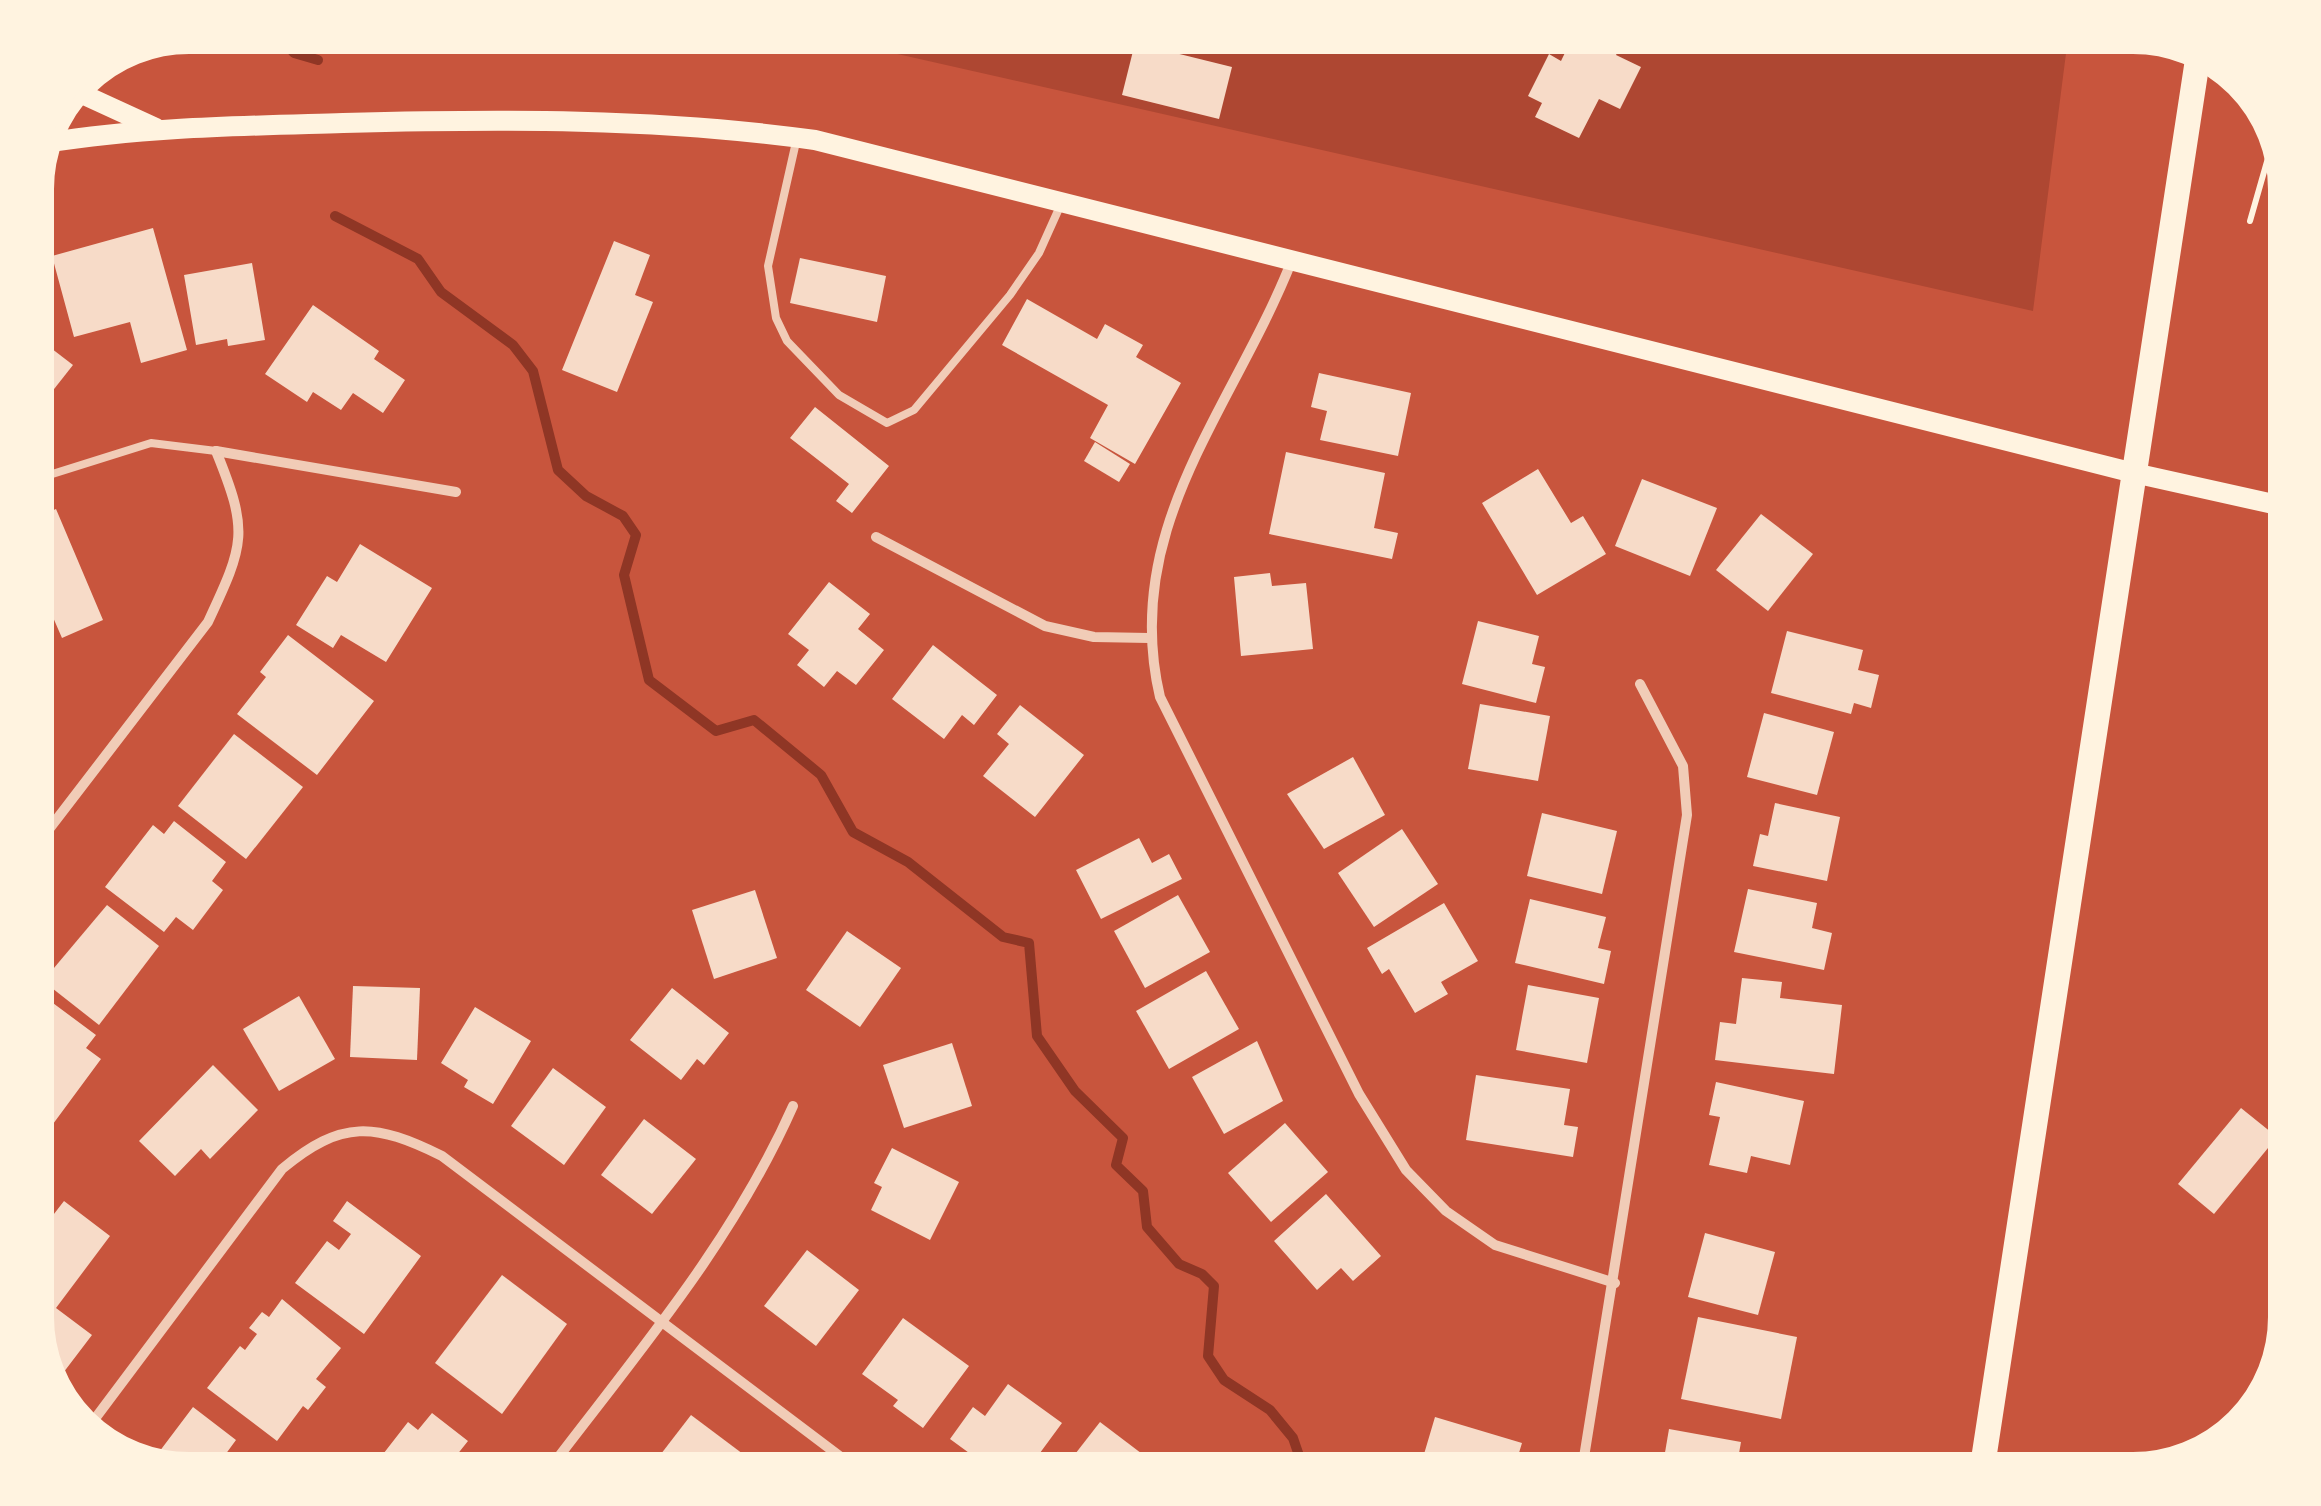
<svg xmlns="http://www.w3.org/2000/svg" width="2321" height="1506" viewBox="0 0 2321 1506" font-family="Roboto,sans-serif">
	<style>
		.green { fill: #ae4732 }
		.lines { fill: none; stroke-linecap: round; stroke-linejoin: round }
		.stream { stroke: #8f3625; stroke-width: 10 }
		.building { fill: #f7dbc8 }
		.path { stroke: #fff3e0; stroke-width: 6 }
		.service { stroke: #f1ccb7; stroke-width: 8 }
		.minor { stroke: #f1ccb7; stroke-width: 10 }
		.secondary { stroke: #fff3e0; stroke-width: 20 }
		.primary { stroke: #fff3e0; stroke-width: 25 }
		.rim { fill: none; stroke: #fff3e0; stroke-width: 12 }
	</style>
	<rect width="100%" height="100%" fill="#c8553d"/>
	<path class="green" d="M189,30h1880l-36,281 -1171,-265h-712z"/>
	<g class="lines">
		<g class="stream">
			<path d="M273,30l21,23 24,7"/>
			<path d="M335,216l83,43 23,33 72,53 20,26 25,99 28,26 37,20 13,19 -12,40 25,105 67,51 38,-11 67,55 32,57 55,30 95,75 26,6 8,93 38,55 48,47 -7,27 27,26 4,36 32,37 23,10 12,12 -6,70 16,24 46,30 23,28 13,38"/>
		</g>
	</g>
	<g class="building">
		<path d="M1576,30h77l-7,15 -20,-9 -10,19 25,12 -21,42 -21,-10 -20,39 -44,-21 7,-14 -14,-7 21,-42 12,7z"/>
		<path d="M1135,43l97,24 -13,52 -97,-24z"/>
		<path d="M153,228l34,122 -46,13 -11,-41 -56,15 -22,-81z"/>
		<path d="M614,241l36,14 -15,40 18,7 -36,90 -55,-22z"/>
		<path d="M800,258l86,18 -9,46 -87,-19z"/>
		<path d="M252,263l13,77 -37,6 -1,-7 -31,6 -12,-70z"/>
		<path d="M1027,299l70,40 8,-15 38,21 -7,12 45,26 -46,81 -45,-26 18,-33 -106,-60z"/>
		<path d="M313,305l66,46 -5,8 31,21 -22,33 -30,-20 -12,17 -28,-18 -6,10 -42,-28z"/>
		<path d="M30,332l43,33 -26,33 -17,-12z"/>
		<path d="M1319,373l92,20 -13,63 -78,-16 7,-29 -16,-4z"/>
		<path d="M815,407l74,59 -37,47 -16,-12 13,-17 -59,-46z"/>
		<path d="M1095,442l35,22 -11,18 -35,-21z"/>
		<path d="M1286,452l99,21 -11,55 24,5 -6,26 -123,-25z"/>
		<path d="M1538,469l33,54 12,-7 23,38 -69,41 -55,-92z"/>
		<path d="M1642,479l75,29 -27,68 -75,-30z"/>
		<path d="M56,509l47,111 -41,18 -17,-39 -15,6v-85z"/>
		<path d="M1761,514l52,40 -45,57 -52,-41z"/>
		<path d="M360,544l72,44 -46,74 -45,-27 -8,13 -37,-23 31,-49 10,6z"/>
		<path d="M1270,573l2,13 34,-3 7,66 -72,7 -7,-79z"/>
		<path d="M829,582l41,32 -12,15 26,21 -28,35 -19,-14 -13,16 -27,-22 12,-15 -21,-16z"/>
		<path d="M1478,621l61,15 -7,28 13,3 -9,36 -74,-19z"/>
		<path d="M1787,631l76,19 -5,20 21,5 -8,33 -17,-5 -3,11 -80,-21z"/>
		<path d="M288,635l86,66 -57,74 -80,-61 29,-37 -6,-5z"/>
		<path d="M933,645l64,50 -23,30 -12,-10 -18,24 -52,-40z"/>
		<path d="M1480,704l70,12 -12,65 -70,-12z"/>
		<path d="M1020,705l64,50 -49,62 -52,-41 26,-32 -12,-10z"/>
		<path d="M1764,713l70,19 -17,63 -70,-18z"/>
		<path d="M234,734l69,53 -57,72 -68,-53z"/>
		<path d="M1353,757l32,58 -61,34 -37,-55z"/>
		<path d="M1775,803l65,14 -13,64 -74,-15 7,-32 8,2z"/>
		<path d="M1542,813l75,18 -15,63 -75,-18z"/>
		<path d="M174,821l52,41 -14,19 11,9 -30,40 -17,-13 -12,15 -59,-45 48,-62 11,9z"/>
		<path d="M1402,829l36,55 -64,43 -36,-54z"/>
		<path d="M1139,838l13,25 17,-9 13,25 -81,40 -25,-49z"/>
		<path d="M1748,889l69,14 -5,25 20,5 -8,37 -90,-18z"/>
		<path d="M755,890l22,68 -63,21 -22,-69z"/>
		<path d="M1178,895l32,57 -65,36 -31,-57z"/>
		<path d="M1530,899l76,18 -8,31 13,3 -7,33 -89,-21z"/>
		<path d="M1444,903l34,58 -37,21 7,12 -33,19 -26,-44 -7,5 -15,-26z"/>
		<path d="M107,905l52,41 -60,79 -56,-44z"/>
		<path d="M847,931l54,37 -41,59 -54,-37z"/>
		<path d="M1206,971l33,58 -70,40 -33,-58z"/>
		<path d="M1742,978l40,4 -2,16 62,7 -8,69 -119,-14 5,-38 16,2z"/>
		<path d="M1528,985l71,13 -12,65 -71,-13z"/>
		<path d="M30,986l66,49 -10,13 15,11 -48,65 -23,-17z"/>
		<path d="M353,986l67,2 -3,72 -67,-3z"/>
		<path d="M672,988l57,45 -25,32 -7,-6 -16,21 -51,-40z"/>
		<path d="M299,996l36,63 -56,32 -36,-62z"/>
		<path d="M475,1007l56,34 -38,63 -29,-17 4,-7 -27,-17z"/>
		<path d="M1257,1041l26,60 -59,33 -32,-57z"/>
		<path d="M952,1043l20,63 -68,22 -21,-63z"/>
		<path d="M213,1065l45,45 -48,49 -9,-10 -26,27 -36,-35z"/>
		<path d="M553,1068l53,39 -42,58 -53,-39z"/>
		<path d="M1476,1075l94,14 -6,36 14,2 -5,30 -107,-17z"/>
		<path d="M1716,1082l88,19 -14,64 -39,-9 -4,17 -38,-8 11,-48 -11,-2z"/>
		<path d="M2241,1108l36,29 -63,77 -36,-30z"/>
		<path d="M644,1119l52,40 -44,55 -51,-39z"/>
		<path d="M1285,1123l43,49 -57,50 -43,-49z"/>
		<path d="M892,1148l67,34 -29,58 -59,-30 11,-23 -8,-4z"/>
		<path d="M1326,1194l55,62 -28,25 -12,-13 -24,22 -43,-49z"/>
		<path d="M64,1201l46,35 -54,72 36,27 -35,46 -14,-10 -13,-44v-82z"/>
		<path d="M347,1201l74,55 -57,78 -69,-51 32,-42 12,9 12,-16 -18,-13z"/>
		<path d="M1705,1233l70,19 -17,63 -70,-18z"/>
		<path d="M807,1250l52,40 -43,56 -52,-40z"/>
		<path d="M502,1275l65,49 -65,90 -67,-51z"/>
		<path d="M282,1299l59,49 -25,31 10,8 -18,23 -5,-4 -26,35 -70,-53 33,-42 5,4 12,-16 -8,-6 13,-16 7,5z"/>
		<path d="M1698,1317l99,20 -16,82 -100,-20z"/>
		<path d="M903,1318l66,48 -46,62 -30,-22 5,-6 -36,-26z"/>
		<path d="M1008,1384l54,39 -39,53h-37l5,-7 -41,-30 23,-32 12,9z"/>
		<path d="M193,1407l43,33 -11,15 22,17 -3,4h-55l-39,-12z"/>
		<path d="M432,1413l36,28 -28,35h-74l42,-54 10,8z"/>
		<path d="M691,1415l68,51 -7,10h-108z"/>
		<path d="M1435,1417l87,26 -7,23 -14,-4 -4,14h-61l-17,-5z"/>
		<path d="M1100,1422l66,50 -3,4h-105z"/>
		<path d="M1669,1429l72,13 -6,34h-74z"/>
	</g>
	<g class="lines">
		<path class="path" d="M2250,221l26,-91"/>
		<g class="service">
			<path d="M796,142l-28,124 8,52 11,23 52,54 48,28 27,-13 96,-115 29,-42 22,-49"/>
			<path d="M30,481l121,-38 65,8"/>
			<path d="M2291,768c-17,63 -31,119 0,179"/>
		</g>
		<g class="minor">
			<path d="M1292,260c-58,148 -172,267 -132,437l199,397 47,76 40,41 49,34 120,38"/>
			<path d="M216,451l240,41"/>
			<path d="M876,537l169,89 49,11 55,1"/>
			<path d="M30,854l178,-232c37,-79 41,-90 8,-171"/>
			<path d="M85,1432l197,-263c60,-50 93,-46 160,-13l424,320"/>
			<path d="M544,1476c90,-119 188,-232 249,-370"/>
			<path d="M1581,1476l106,-661 -4,-49 -43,-82"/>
		</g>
		<g class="secondary">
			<path d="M71,89l85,39"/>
			<path d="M46,143c99,-16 197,-17 297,-20 158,-4 315,-5 472,17l1319,333 157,35"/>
		</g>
		<path class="primary" d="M1981,1476l218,-1426"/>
	</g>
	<path d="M0 0H2321V1506H0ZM189 48H2133A141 141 0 0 1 2274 189V1317A141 141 0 0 1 2133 1458H189A141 141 0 0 1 48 1317V189A141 141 0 0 1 189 48Z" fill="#fff3e0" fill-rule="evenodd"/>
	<path class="rim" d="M189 48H2133A141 141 0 0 1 2274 189V1317A141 141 0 0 1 2133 1458H189A141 141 0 0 1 48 1317V189A141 141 0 0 1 189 48Z"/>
</svg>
